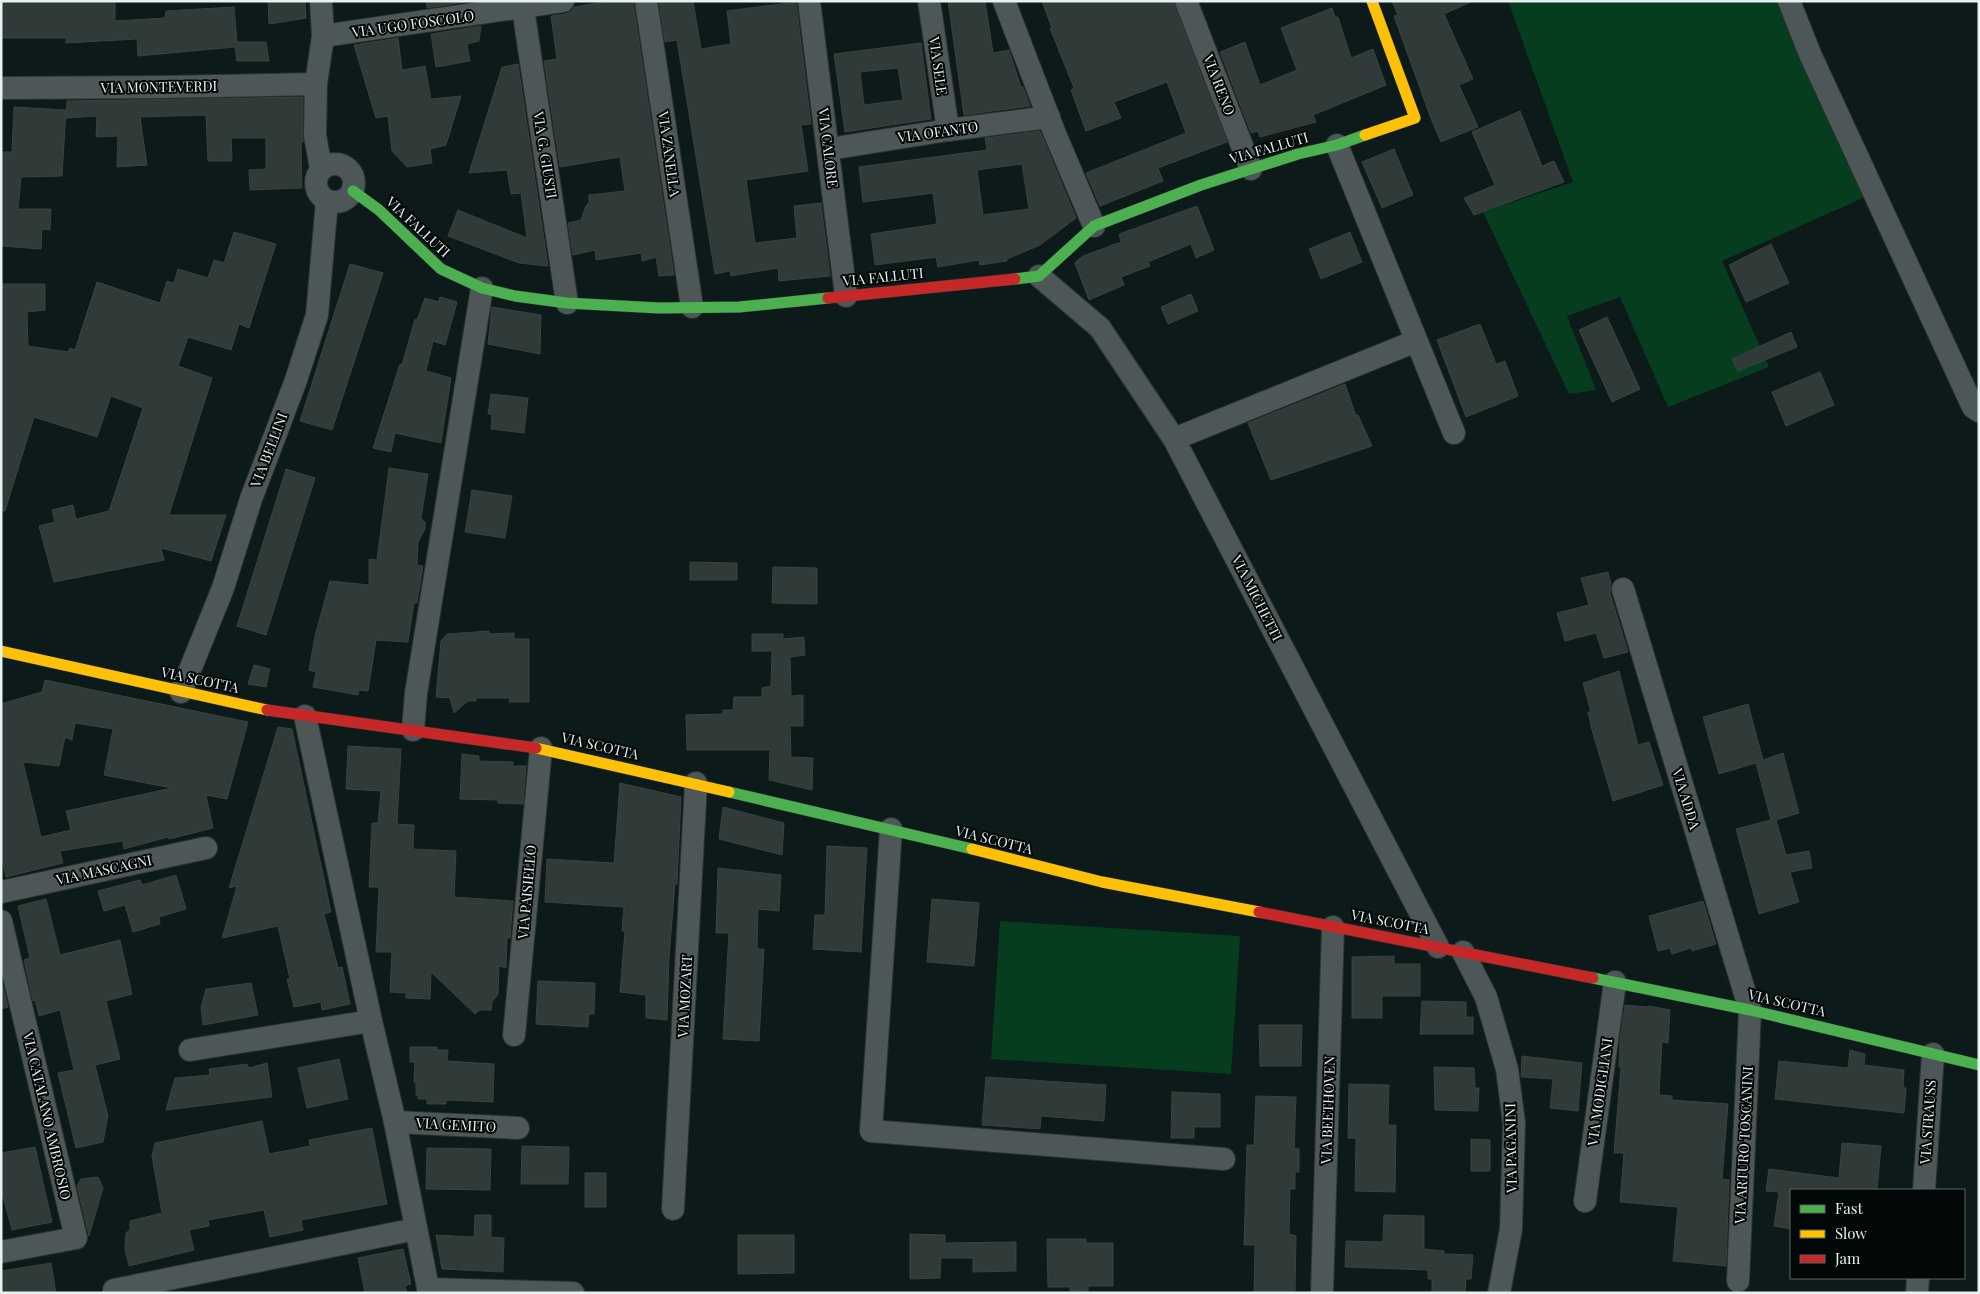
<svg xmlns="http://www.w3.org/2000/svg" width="1980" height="1294" viewBox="0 0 1980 1294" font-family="'Playfair Display',serif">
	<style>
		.green { fill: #053d1e }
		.building { fill: #303a38; stroke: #384240; fill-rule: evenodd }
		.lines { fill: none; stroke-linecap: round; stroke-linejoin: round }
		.street-casing { stroke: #2b3333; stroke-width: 24 }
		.fast-casing { stroke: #2b3333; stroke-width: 12 }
		.slow-casing { stroke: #2b3333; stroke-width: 12 }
		.jam-casing { stroke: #2b3333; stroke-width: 12 }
		.street { stroke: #4e5757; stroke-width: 22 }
		.fast { stroke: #4caf50; stroke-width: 11 }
		.slow { stroke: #ffc107; stroke-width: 11 }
		.jam { stroke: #c62828; stroke-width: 11 }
		.labels { text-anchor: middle; stroke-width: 4; stroke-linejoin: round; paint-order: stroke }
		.street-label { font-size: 14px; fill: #e4f2f1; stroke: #020707 }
	</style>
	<rect width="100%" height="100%" fill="#0d1a1a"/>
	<g class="green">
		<path d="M1508,1h273l84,196 -143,64 47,106 -101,40 -48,-110 -53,19 29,74 -27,4 -86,-182 90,-30z"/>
		<path d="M1000,921l240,15 -9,138 -240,-15z"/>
	</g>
	<g class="building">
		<path d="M1,1h114v20l50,-3 1,-7 68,-4 3,35h29l3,19h-32l-2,-14 -97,9 -1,-17 -71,4v-5h-65z"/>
		<path d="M268,1h37l1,17 -37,6z"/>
		<path d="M426,1h44l-43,7z"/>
		<path d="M610,1h23l41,274 -15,1 -3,-19 -14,4 -1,-8 -45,7 -1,-10 -22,5 -5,-32 13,-3 5,-14 3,-3v-8l36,-4 -5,-34 -60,10 -16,-106 13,-2 -6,-43 14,-2 6,-2 3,-5z"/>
		<path d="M659,1h34l8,48 30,-5 -4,-33 69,-9 15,122 -10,1 7,46 -62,9 9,63 42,-5 -3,-32 27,-3 9,73 -51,5 -1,-13 -47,8 -1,-5 -15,3 -38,-234 -12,2z"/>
		<path d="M948,1h37l8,52 16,-3 12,37h2l7,19 -66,9z"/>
		<path d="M1042,1h131l54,141 -69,26 5,13 -63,25 -14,-33 100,-40 -19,-51 -53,20 7,16 -35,13 -15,-41 3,-2 -24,-60h2z"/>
		<path d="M1392,1h81l-29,13 29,65 -14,6 19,42 -37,15 -11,-26 -36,-100 4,-1z"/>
		<path d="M1332,8l3,9h3l13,41 22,-9 13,36 -73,30 3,7 -56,15 -2,-6 -7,2 -31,-81 25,-10 15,43 37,-15 -16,-42z"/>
		<path d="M481,26l-2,15 -12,3 3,17 -34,6 -5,-33z"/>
		<path d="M398,38l4,32 23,-4 6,33 30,-3 -15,49 -16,4 2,14 -25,4 -15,-16 -4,-35 -12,2 -22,-73z"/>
		<path d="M921,43l10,76 -86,13 -11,-78zM898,68l5,32 -39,5 -4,-33z"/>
		<path d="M518,64l30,202 -29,-3 -71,-27 10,-26 69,28 -6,-45 -10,1 -4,-24 -38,3 33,-106z"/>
		<path d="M303,97v45h-2l1,46 -52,2 -1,-20 17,-1v-31h-35l1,23h-24l-2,-46 -66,2 7,48 -30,2 1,-31 -22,1 1,-21 -31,2 1,-17z"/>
		<path d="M14,107l52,3 -4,66 -41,1 -3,32h33l-1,21 -8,-1 -1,20 -40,-3v-94h11z"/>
		<path d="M1520,111l22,55 12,-5 10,21 -90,33 -10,-17 31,-13 -23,-53z"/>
		<path d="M1040,131l36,87 -36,27 -33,14v2l-27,4 -1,-5 -41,7 -2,-10 -61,8 -4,-31 66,-10 -4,-31 -70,9 -4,-35 128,-17 -2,-12zM1022,164l7,45 -46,6 -6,-45z"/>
		<path d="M1394,149l19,46 -31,13 -20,-46z"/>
		<path d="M1197,206l17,44 -18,8 -5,-14 -43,18 2,4 -29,11 3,8 -35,15 -14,-37 3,-3 5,-4 38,-14 -2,-8z"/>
		<path d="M234,232l42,12 -27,84 -10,-4 -8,26 -43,-13 -10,29 34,12 -43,137h57l-15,46 -50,-13 3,12 -110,22 -15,-56 16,-4 -3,-12 21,-5 3,14 33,-8 34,-103 -32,-12 -14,41 -63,-20 -29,94h-4v-227h44v26l-18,2 1,34 40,6 2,-4 5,2 22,-68 63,21 7,-22 7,2 4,-14 30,9 6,-18 10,3z"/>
		<path d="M1350,232l12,30 -41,17 -12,-30z"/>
		<path d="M1771,244l18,39 -43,19 -17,-37z"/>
		<path d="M350,264l33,9 -51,157 -32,-9z"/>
		<path d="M1191,294l7,17 -30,13 -7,-17z"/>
		<path d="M440,297l17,5 -12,43 -12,-4 -7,30 25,7 -10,65 -46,-10 -4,19 -18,-4 27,-84 2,1 13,-46 2,1 8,-22 14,4z"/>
		<path d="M492,307l49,8 -1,39 -52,-10z"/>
		<path d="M1607,317l33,72 -28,13 -33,-72z"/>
		<path d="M1480,324l16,40 9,-3 13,35 -52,21 -29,-77z"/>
		<path d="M1791,332l6,15 -59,24 -6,-12z"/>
		<path d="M1820,372l14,33 -48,21 -14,-34z"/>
		<path d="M1345,384l11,32 2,-1 14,31 -101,34 -23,-57z"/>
		<path d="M491,394l37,4 -4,35 -33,-4 1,-15h-4z"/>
		<path d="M389,468l39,6 -7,44 4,4v7l-7,13 -1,23 6,1 -6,37h-3l-6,39 -32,-2 -8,51 -9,-1 -1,5 -45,-8 3,-15 -7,-2 6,-34 15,-55 39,4v-26l8,1z"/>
		<path d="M286,469l29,9 -49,157 -29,-9z"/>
		<path d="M472,490l40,6 -7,42 -40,-6z"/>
		<path d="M690,562l47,1v17h-47z"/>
		<path d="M773,567l44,1v36l-45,-1z"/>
		<path d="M1608,572l3,12 -1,9 18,59 -24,6 -8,-25 -31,8 -8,-28 32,-8 -8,-27z"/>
		<path d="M489,631v3l25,-1v6h15v63h-20l1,-4h-34v3h-8l-14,12 -4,-15 -14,-1 5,-56 6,-7z"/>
		<path d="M752,634h31v5l21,-2 1,18 -15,2 1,39 12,-1v31h-13l1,31 22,1 -1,32 -43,-10 1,-30h-83l-1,-35 37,-1v-4h10l1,-13h28v-9l9,-2 1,-35h-20z"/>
		<path d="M254,665l16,4 -4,18 -18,-3z"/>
		<path d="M1619,671l19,74 11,-3 14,43 -50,16 -21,-71 -4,-18h3l-8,-29z"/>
		<path d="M45,680l203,42 -21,77 -21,-4 7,33 -44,11 -1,-2 -44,12 -1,-8 -63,10 3,12 -57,14 -5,-22v-151l41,-12zM75,723l38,6 -9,46 68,13 -106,23 5,19 -30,7 -18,-75 36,4 6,-29 7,3z"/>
		<path d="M1748,704l15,56 20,-7 16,60 -23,7 10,35 23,-4 3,17 -22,4 9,30 -40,12 -23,-85 35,-9 -15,-57 -37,11 -16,-57z"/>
		<path d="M278,727l14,2 39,183 -7,2 14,54 4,-1 8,37 -28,6 -1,-8 -27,5 -7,-28h3l-12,-53 -56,12 15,-52 -8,2z"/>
		<path d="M348,746l53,3 -4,75 17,1 -1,24 43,2 -2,46 59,4 -3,37h-3l-1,30 -7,-2 -1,28 -6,8 -1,8h-11l-5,4 -44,-42 -1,27 -24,-1v-5l-16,-1 2,-40h-16l3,-65h-10l3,-64h6l3,-32 -35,-2z"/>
		<path d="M462,754l17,2v5l34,1v4h13l-3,38 -25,-1v-3l-38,-1z"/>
		<path d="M620,783l61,14 -4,87h-2l-6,74 -2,62 -21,-2v-23l-26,-3 5,-61h-3l2,-24 -79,-5 2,-43 67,4z"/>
		<path d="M723,807l61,16 -2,32 -63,-16z"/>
		<path d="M827,846l40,2 -6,104 -48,-3 2,-34h10z"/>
		<path d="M718,868l63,7 -2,36 -21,-2 -1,40h7l-5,92 -36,-2 6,-106h-13z"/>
		<path d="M176,875l10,34 -27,8 1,7 -27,8 -8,-27 -21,6 -6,-20 42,-11 2,5z"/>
		<path d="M46,899l14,56 60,-15 12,54 -26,7 14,58 -25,6 13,51 -5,26 -27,6 -18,-75 16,-3 -14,-60 -21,6 -4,-16 -2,1 -9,-41 6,-2 -12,-52z"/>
		<path d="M932,899l47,4 -5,63 -47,-4z"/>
		<path d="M1703,901l13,43 -24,7 -1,-3 -19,6 -2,-6 -12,3 -9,-35z"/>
		<path d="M1394,956v8h26v32h-38v22h-30v-61z"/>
		<path d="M1,979l7,28 -7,2z"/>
		<path d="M538,981l57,2 -1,31h-5l-1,13 -52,-3z"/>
		<path d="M251,983l7,32 -55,10 -2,-18 5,-18z"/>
		<path d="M1422,1001l44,1v15h7v17h-53z"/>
		<path d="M1625,1005l22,2 2,-1 21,4 -2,33 -6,-1 -3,53 13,1v4l56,4 -6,75 7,1 -3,86 -53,-5 5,-54 -58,-5 4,-49h-10l7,-86h-2l1,-28z"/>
		<path d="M1259,1025h43l-1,41h-41z"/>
		<path d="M410,1047h27v3h11l-1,11 47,3 -1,38 -47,-2v4h-19v-5h-9v-4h-2v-13h-2l1,-20h-5z"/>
		<path d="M1850,1050l15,4 -1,11 40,5 -1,18h3l-2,25 -129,-14 4,-38 69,7z"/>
		<path d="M1522,1056l60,7 -4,48 -28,-3 3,-29 -32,-2z"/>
		<path d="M339,1059l9,40 -41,9 -9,-40z"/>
		<path d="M267,1063l5,34 -106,13 9,-32 35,-3 -1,-6 38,-5 2,4z"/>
		<path d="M1434,1067l40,1 1,20h4l-1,23 -43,-1z"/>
		<path d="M986,1077l120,8 -2,36 -63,-5 -1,13 -58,-4z"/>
		<path d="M1349,1084l40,1 -1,40h8l-1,67 -40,-1 1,-53h-8z"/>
		<path d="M1172,1092l48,2v33h-26v11h-23z"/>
		<path d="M1256,1096l40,1 -2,51 5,1v23h-4v17h-5l-1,45 7,2 -1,57h-41l1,-48h-11l3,-100h7z"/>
		<path d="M262,1121l7,33 41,-8 -1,-6 63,-12 15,76 -86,16 2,10 -33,7 -6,-27 -56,10 1,6 -20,4 5,20 -65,16 -4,-17 1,-16 4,-3v-9l32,-8 -10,-57 3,-13z"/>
		<path d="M1471,1139l19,1v31h-19z"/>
		<path d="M1842,1143l39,3 -4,44h-86v39l-17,-3 5,-34 -13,-1 3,-22 70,9z"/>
		<path d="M522,1146l47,1 -1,37h-47z"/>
		<path d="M35,1147l17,75 -40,8 -11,-41v-36z"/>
		<path d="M427,1148l64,1 -1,41 -64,-1z"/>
		<rect x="585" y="1173" width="21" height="34"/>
		<path d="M98,1177l5,11 -14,48 -12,-50 4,-7z"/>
		<path d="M475,1215h16v22l13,1 -1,34 -61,-3 -6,-34 38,2z"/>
		<path d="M1384,1215l40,1v33l20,2v3l29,1 -2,24h-5l-1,14h-33v-14h-4v-9l-83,-3 1,-26 37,1z"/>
		<path d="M910,1234l35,1v8l71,-1v29l-43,1v-14h-32l-1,20 -30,1z"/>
		<path d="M738,1235h56v38l-56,1z"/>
		<path d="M1047,1239h39v4h27v43h-25v5h-18v-4h-22z"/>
		<path d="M403,1249l8,35 -6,2 2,7h-42l-7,-35z"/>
		<path d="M51,1263l5,30h-55v-22z"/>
	</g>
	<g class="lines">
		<defs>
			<g id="street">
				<path d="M321,1l2,35 -7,48 -1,51 6,34"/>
				<path d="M646,1l46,306"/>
				<path d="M809,1l37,295"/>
				<path d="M929,1l19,129"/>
				<path d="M1004,1l51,133 39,92"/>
				<path d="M1186,1l65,168"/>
				<path d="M1789,1l21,53 163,353 6,4"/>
				<path d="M523,8l44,295"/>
				<path d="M323,36l240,-35"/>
				<path d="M1,88l161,-1 154,-3"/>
				<path d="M1337,145l117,288"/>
				<path d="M829,149l119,-19 101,-13"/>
				<circle cx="335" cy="183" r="19"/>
				<path d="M1039,276l61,52 74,111 264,508"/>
				<path d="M1174,439l242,-98"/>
				<path d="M1623,589l127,421 -12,271"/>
				<path d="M181,692l42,-104 28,-89 45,-119 21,-65 10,-114"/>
				<path d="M305,716l66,305 24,101 34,171"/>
				<path d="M413,730l3,-37 66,-405"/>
				<path d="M891,829l-20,302 353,28"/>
				<path d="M1,892l205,-44"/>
				<path d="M1,921l75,317 -75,14"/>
				<path d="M1463,952l23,45 21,72 7,54 -3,106 -12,64"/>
				<path d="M514,1035l27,-287"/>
				<path d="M190,1050l181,-29"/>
				<path d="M395,1122l123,6"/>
				<path d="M1924,1190l9,-136"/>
				<path d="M1585,1201l30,-219"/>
				<path d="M673,1209l23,-426"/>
				<path d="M428,1289l145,4"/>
				<path d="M114,1290l302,-61"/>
				<path d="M1322,1293l11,-366"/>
				<path d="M1917,1293l1,-15"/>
			</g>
			<g id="fast">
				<path d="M353,191l26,19 62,59 41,19 33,8 52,7 92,5 80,-1 89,-9"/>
				<path d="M1015,279l24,-3 55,-50 107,-41 97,-31 39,-9 28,-10"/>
				<path d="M729,792l243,57"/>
				<path d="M1593,978l157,32 229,55"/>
			</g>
			<g id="slow">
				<path d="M1365,135l50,-17 -43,-117"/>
				<path d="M1,651l266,59"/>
				<path d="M536,748l193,44"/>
				<path d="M972,849l130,33 157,30"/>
			</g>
			<g id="jam">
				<path d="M828,298l187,-19"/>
				<path d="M267,710l269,38"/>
				<path d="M1259,912l334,66"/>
			</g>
		</defs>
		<use href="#street" class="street-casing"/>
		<use href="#fast" class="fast-casing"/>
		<use href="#slow" class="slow-casing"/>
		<use href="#jam" class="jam-casing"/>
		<use href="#street" class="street"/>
		<use href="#fast" class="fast"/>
		<use href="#slow" class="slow"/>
		<use href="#jam" class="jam"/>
	</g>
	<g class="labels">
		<g class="street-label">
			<text transform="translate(413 24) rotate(-8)" y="5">VIA UGO FOSCOLO</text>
			<text transform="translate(938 66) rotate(82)" y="5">VIA SELE</text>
			<text transform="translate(1219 85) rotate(69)" y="5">VIA RENO</text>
			<text transform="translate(159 87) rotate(-1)" y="5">VIA MONTEVERDI</text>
			<text transform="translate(938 132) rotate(-8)" y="5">VIA OFANTO</text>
			<text transform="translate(828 148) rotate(83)" y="5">VIA CALORE</text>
			<text transform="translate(1269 148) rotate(-16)" y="5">VIA FALLUTI</text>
			<text transform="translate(669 154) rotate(82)" y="5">VIA ZANELLA</text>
			<text transform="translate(545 155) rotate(81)" y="5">VIA G. GIUSTI</text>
			<text transform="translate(418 227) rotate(43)" y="5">VIA FALLUTI</text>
			<text transform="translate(883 277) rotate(-6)" y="5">VIA FALLUTI</text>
			<text transform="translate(269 450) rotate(-69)" y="5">VIA BELLINI</text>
			<text transform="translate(1257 598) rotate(63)" y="5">VIA MICHETTI</text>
			<text transform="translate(200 680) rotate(12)" y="5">VIA SCOTTA</text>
			<text transform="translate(600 746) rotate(13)" y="5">VIA SCOTTA</text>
			<text transform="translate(1686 799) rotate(73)" y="5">VIA ADDA</text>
			<text transform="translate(994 840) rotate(14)" y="5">VIA SCOTTA</text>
			<text transform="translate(104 870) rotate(-12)" y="5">VIA MASCAGNI</text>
			<text transform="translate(527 892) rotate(-85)" y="5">VIA PAISIELLO</text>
			<text transform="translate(1390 922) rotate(11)" y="5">VIA SCOTTA</text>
			<text transform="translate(685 996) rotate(-87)" y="5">VIA MOZART</text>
			<text transform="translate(1787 1003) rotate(13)" y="5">VIA SCOTTA</text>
			<text transform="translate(1600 1092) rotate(-82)" y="5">VIA MODIGLIANI</text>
			<text transform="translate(1328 1110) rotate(-88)" y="5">VIA BEETHOVEN</text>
			<text transform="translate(47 1116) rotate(77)" y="5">VIA CATALANO AMBROSIO</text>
			<text transform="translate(1928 1122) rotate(-86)" y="5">VIA STRAUSS</text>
			<text transform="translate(456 1125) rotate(3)" y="5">VIA GEMITO</text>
			<text transform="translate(1744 1145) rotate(-87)" y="5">VIA ARTURO TOSCANINI</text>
			<text transform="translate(1511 1148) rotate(-91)" y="5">VIA PAGANINI</text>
		</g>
	</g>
	<rect width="1980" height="1294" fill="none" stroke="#e4f2f1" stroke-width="5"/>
	<rect x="1790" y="1189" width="175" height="90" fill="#020707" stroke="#5c6565"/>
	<rect x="1800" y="1205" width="25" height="8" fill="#4caf50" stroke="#5c6565"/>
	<text x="1835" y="1214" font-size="15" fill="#e4f2f1">Fast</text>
	<rect x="1800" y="1230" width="25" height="8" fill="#ffc107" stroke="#5c6565"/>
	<text x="1835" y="1239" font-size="15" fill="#e4f2f1">Slow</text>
	<rect x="1800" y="1255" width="25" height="8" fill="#c62828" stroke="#5c6565"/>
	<text x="1835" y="1264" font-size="15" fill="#e4f2f1">Jam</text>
</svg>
